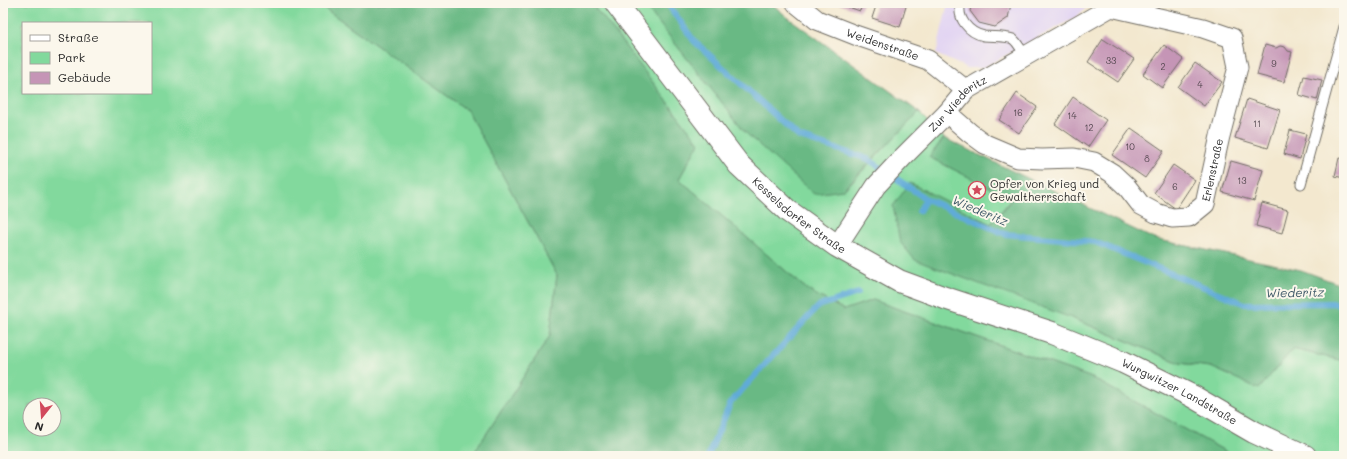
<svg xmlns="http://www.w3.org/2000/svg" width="1347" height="459" viewBox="0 0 1347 459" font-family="Mali,sans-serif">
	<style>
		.built { fill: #e2d4f3 }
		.green { fill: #82d99d; stroke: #568264; fill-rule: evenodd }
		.forest { fill: #69b984; stroke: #4a7258 }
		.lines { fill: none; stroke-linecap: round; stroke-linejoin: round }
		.stream { stroke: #60abd8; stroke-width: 6 }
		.building { fill: #c595b6 }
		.service-casing { stroke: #716d64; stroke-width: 11 }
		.minor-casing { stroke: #716d64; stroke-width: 21 }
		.secondary-casing { stroke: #716d64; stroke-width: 24 }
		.service { stroke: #fff; stroke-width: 9 }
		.minor { stroke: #fff; stroke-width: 19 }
		.secondary { stroke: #fff; stroke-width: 22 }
		.labels { text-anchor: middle; stroke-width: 4; stroke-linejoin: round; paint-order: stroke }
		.number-label { font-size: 9px; fill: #52464e }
		.street-label { font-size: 11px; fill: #2b2b2b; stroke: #fbf7ec }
		.poi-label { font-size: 11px; fill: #2b2b2b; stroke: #fbf7ec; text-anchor: start }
		.water-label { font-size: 12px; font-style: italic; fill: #3e5868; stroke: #fbf7ec }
	</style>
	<rect width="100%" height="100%" fill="#fbf7ec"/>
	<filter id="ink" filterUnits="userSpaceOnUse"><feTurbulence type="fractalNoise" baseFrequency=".025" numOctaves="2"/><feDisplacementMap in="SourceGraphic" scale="8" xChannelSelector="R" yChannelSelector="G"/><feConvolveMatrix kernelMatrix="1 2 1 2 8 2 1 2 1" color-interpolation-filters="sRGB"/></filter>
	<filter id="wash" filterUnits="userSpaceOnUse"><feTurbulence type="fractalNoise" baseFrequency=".012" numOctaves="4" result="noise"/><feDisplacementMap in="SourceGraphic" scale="16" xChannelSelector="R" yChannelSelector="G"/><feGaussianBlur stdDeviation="0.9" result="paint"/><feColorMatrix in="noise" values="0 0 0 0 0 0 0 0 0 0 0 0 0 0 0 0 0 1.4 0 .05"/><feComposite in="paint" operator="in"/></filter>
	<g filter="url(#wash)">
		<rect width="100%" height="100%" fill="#f3e8cf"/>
		<path class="built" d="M948,3h142l-3,4 -11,10 -94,51h-15l-31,-14z"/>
		<g class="green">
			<path d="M3,3h314l150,107 90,165 -7,61 -78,120h-469zM23,23h128v70h-128zM30,405h24v24h-24z"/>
			<path d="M590,3h53l104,131 97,56 75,-78 25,26 -15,19 83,41 -21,26 83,95 106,44 31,4 48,21 34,-39 51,12v95h-110l-142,-78 -219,-78 -29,10 -35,-19 -130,-112 20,-36 -93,-122z"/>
		</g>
		<g class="forest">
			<path d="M317,3h273l16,18 93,122 -20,36 130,112 35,19 29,-10 219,78 142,78h-762l78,-120 7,-61 -90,-165z"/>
			<path d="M643,3h128l15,13 133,96 -76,78 -29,4 -67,-60z"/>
			<path d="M944,138l210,101 147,31 43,16v75l-51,-12 -34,40 -48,-22 -31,-4 -106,-44 -159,-59 -15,-18 -7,-36 17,-23 81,41 21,-25 -83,-42z"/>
		</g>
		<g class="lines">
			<g class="stream">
				<path d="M667,3l27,38 105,96 69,22 58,40 79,35 90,8 150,62 88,-1 11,4"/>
				<path d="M919,211l7,-12"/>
				<path d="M708,456l23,-54 80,-88 8,-8 39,-13"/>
			</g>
		</g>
		<g id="blocks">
			<g class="building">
				<path d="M836,3h27l-3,8z"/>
				<path d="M877,3h30l-7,24 -28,-9z"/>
				<path d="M972,3h41l-2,1 -3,14 -13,9 -16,-4 -9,-12z"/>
				<path d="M1103,39l31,20 -16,23 -30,-20z"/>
				<path d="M1164,45l19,14 -21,29 -19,-14z"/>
				<path d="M1265,45l11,3 4,-2 5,1 3,4 4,1 -8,30 -27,-7z"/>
				<path d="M1195,63l27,19 -18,24 -26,-19z"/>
				<path d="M1304,76l18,4 -5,20 -18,-5z"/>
				<path d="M1017,93l20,14 -18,26 -20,-13z"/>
				<path d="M1073,97l33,23 -18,27 -33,-23z"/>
				<path d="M1247,99l33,11 -12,38 -33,-10z"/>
				<path d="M1131,128l33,23 -19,27 -33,-23z"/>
				<path d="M1290,130l16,4 -6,25 -16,-5z"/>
				<path d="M1339,158l5,1v19l-9,-2z"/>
				<path d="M1231,161l32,9 -9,31 -32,-9z"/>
				<path d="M1173,165l22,15 -19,29 -22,-16z"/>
				<path d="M1262,203l26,7 -6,23 -26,-7z"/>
			</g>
		</g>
	</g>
	<g filter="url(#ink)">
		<use href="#blocks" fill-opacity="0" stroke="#716d64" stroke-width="1"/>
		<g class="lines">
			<defs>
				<g id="service">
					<path d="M961,3c-5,15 8,30 23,33 9,1 20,0 29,3l3,3 10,14"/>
					<path d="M1301,184l43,-157"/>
				</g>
				<g id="minor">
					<path id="s1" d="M796,3l21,17 38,15 73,25 38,30"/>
					<path id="s2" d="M947,113l23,20 15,11 33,14 24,1 32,-1 20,4 18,11 15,14 14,18 15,8 16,5 17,-1 16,-13 15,-68 18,-69 -6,-29 -29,-10 -92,-21"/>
					<path id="s3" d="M837,246l39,-60 27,-29 44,-44 19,-23 145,-83 1,-4"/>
				</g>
				<g id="secondary">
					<path id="s4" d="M616,3l123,162 49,46 49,35 62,35 46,17 107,35 71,29 69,34 62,36 51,24"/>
				</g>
			</defs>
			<use href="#service" class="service-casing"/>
			<use href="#minor" class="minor-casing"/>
			<use href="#secondary" class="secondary-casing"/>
			<use href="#service" class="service"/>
			<use href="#minor" class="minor"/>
			<use href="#secondary" class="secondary"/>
		</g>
	</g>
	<defs>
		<symbol id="sight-ring" viewBox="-11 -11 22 22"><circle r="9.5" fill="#fbf7ec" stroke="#d1495b" stroke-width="1.5"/><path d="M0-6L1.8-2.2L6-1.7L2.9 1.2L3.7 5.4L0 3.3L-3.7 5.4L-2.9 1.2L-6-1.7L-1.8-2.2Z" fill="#d1495b"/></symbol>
	</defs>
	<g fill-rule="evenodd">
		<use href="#sight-ring" x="967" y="180" width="20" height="20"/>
	</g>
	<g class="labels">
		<g class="number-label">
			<text x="1111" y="64">33</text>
			<text x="1274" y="67">9</text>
			<text x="1163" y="70">2</text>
			<text x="1200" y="88">4</text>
			<text x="1018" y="116">16</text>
			<text x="1072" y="119">14</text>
			<text x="1257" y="127">11</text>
			<text x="1089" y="131">12</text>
			<text x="1130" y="150">10</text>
			<text x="1147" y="162">8</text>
			<text x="1242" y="184">13</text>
			<text x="1175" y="190">6</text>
		</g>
		<g class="street-label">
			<text dy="4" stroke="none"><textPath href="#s1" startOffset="97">Weidenstraße</textPath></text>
			<text dy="4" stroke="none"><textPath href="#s3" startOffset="188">Zur Wiederitz</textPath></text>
			<text dy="4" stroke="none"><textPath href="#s2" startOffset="332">Erlenstraße</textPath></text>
			<text dy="4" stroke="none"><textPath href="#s4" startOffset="282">Kesselsdorfer Straße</textPath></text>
			<text dy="4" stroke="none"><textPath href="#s4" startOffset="704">Wurgwitzer Landstraße</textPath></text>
		</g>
		<g class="poi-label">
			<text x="990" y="188">Opfer von Krieg und<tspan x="990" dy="13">Gewaltherrschaft</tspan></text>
		</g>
		<g class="water-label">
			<text transform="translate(980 211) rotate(23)" y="4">Wiederitz</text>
			<text transform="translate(1295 293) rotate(-1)" y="4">Wiederitz</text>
		</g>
	</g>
	<rect width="1347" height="459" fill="none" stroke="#fbf7ec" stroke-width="16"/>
	<rect x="22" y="22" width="130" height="72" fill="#fbf7ec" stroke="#a8a59f"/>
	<rect x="30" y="35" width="20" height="6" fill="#ffffff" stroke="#a8a59f"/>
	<text x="58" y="42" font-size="12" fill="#2b2b2b">Straße</text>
	<rect x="30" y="52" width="20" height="12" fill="#82d99d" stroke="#a8a59f"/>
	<text x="58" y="62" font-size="12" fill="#2b2b2b">Park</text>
	<rect x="30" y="72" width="20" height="12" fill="#c595b6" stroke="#a8a59f"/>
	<text x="58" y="82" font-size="12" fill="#2b2b2b">Gebäude</text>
	<g transform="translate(42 417) rotate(197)"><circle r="19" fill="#fbf7ec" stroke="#a8a59f"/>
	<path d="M0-3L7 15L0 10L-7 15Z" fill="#d1495b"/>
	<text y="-6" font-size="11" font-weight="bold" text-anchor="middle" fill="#2b2b2b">N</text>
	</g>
</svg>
